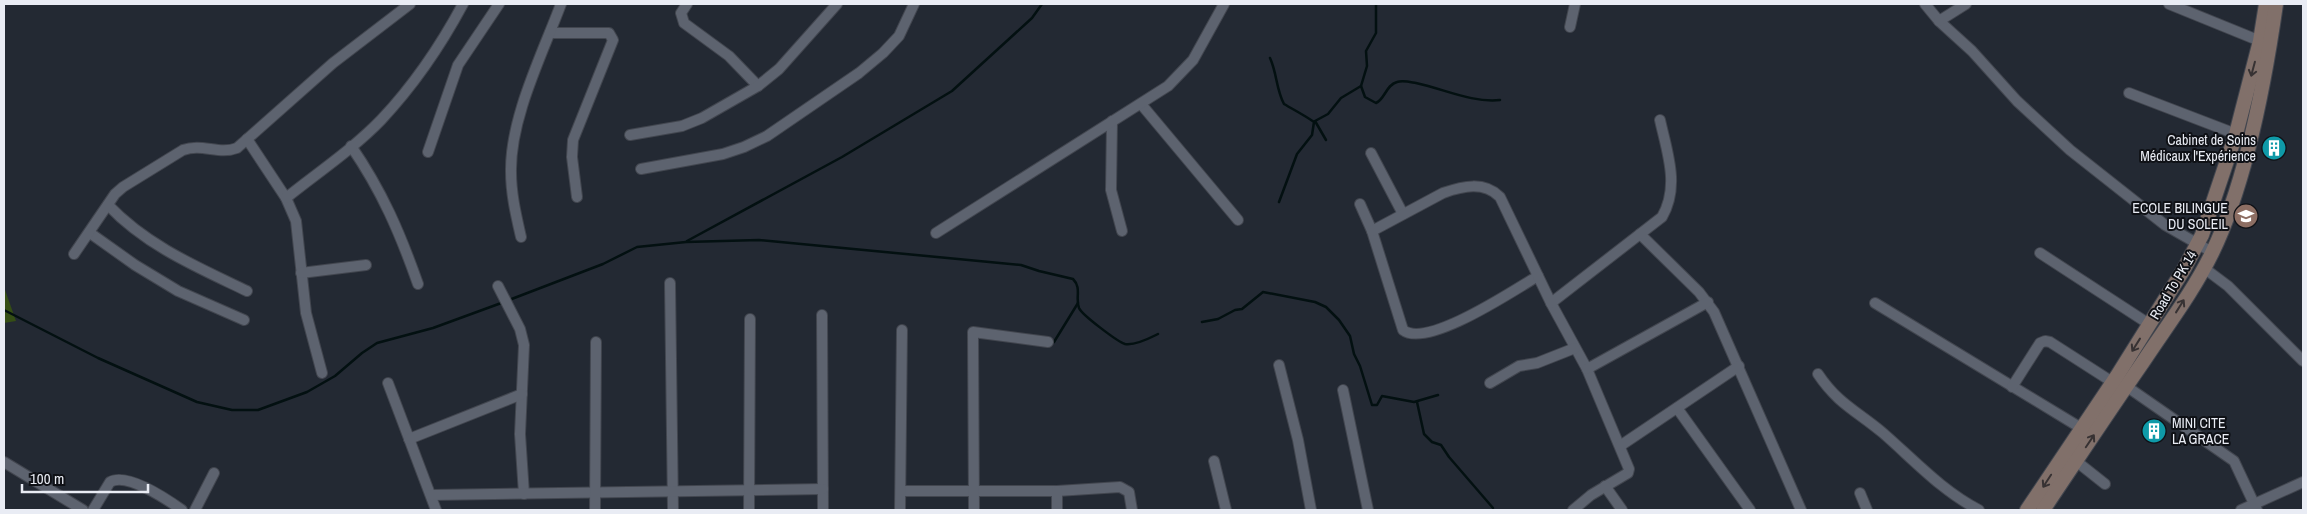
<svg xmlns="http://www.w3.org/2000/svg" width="2307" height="514" viewBox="0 0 2307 514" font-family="'Archivo Narrow',sans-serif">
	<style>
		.green { fill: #354e15 }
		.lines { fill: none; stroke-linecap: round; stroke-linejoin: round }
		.stream { stroke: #031011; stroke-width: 2.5 }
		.minor-casing { stroke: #42464f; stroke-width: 12 }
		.secondary-casing { stroke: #42464f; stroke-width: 16 }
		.minor { stroke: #5d636f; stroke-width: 10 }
		.secondary { stroke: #81706a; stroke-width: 14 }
		.oneway { stroke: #373233 }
		.labels { text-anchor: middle; stroke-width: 4; stroke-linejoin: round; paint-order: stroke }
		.poi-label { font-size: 14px; fill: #e9ecf4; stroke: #0f1116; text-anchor: end }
		.street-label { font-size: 14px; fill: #e9ecf4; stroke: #0f1116 }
	</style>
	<rect width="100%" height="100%" fill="#232933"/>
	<path class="green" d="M4,287l12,34 -12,2z"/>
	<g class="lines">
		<g class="stream">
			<path d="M1270,58c7,15 6,31 14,46 10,6 20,11 30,18l-2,13 -15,19 -18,48"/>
			<path d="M1361,86l4,11 11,6c9,-4 10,-18 21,-21 6,-2 13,0 19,1 28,6 56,20 84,17"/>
			<path d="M1326,140l-11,-19 13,-7 13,-16 20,-12 6,-20 -1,-15 10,-18v-29"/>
			<path d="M687,241l155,-84 110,-66 80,-73 10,-14"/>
			<path d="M509,300l94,-36 34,-17 49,-5 73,-2 262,25 18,6 34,8c9,9 2,19 6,29 3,7 39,34 46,36 10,2 25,-6 33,-10"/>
			<path d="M4,310l94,48 99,44 35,8h26l49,-18 28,-16 27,-23 15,-10 56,-15 71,-26"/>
			<path d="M1202,322l16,-3 17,-9 7,-1 21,-17 52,10 11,5 13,13 11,16 4,18 6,12 12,39h5l5,-9 32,6 24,-7"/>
			<path d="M1054,342l24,-39"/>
			<path d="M1417,402l7,32 8,8 9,3 8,12 44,51"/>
		</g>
		<defs>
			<g id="minor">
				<path d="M687,4l-6,9 3,10 45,33 29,30"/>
				<path d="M1925,4l14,17 33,30 45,50 53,49 95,75 47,27"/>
				<path d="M2169,4l91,37"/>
				<path d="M1939,21l27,-17"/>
				<path d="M1570,27l5,-23"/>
				<path d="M550,33h59l4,7 -40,100 -1,17 5,40"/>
				<path d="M2129,93l107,41"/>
				<path d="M1141,104l97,116"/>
				<path d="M1112,121l-1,69 11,41"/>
				<path d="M630,135l52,-9 20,-8 56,-32 21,-17 58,-65"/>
				<path d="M247,139l39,59 10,23 10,92 16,60"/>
				<path d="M351,146c31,45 49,87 67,138"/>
				<path d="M428,152l30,-87 41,-61"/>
				<path d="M1371,153l32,61"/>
				<path d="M641,169l82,-15 21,-7 23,-11 92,-63 24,-20 16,-17 15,-32"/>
				<path d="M286,198c31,-25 67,-49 95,-78 32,-34 60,-75 82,-116"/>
				<path d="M1360,204l12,27 31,99c24,19 111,-40 135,-54"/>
				<path d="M108,205c39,41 89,62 139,86"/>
				<path d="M1372,231l71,-38c20,-7 41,-12 57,4l51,106 36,66 42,100 -1,4 -37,22 -18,15"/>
				<path d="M90,233l45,32 43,26 66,29"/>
				<path d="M936,233l232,-147 25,-26 31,-56"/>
				<path d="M1640,234l59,58 15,20 87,198"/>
				<path d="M521,237c-5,-22 -10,-43 -10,-65 -1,-54 31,-117 50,-168"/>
				<path d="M2040,253l109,71"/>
				<path d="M74,254l41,-60 8,-7 60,-37c19,-7 36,5 54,-2l96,-85 77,-59"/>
				<path d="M2204,268l24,18 75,75"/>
				<path d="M301,273l65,-8"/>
				<path d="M670,283l3,227"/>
				<path d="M498,286l22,43 4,16 -4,89 4,60"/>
				<path d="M1551,303l111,-86c18,-31 5,-65 -2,-97"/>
				<path d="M1875,303l206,125"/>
				<path d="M822,315l1,195"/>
				<path d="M1279,365l19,75 13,70"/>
				<path d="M1587,369l121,-67"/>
				<path d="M1818,374c20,30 39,37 65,59 31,27 59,58 96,77"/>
				<path d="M388,383l48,127"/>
				<path d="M1490,383l29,-17 18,-3 38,-15"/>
				<path d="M2126,386l108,75 23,49"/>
				<path d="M2012,387l28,-44 5,-2 5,1 67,43"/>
				<path d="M1343,390l25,120"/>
				<path d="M1677,408l73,102"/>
				<path d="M409,439l113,-45"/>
				<path d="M1620,446l119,-80"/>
				<path d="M1214,461l12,49"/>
				<path d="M2076,461l29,23"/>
				<path d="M4,462l79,48"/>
				<path d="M1605,486l17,24"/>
				<path d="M901,491h156l63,-4 9,5 3,18"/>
				<path d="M1057,491v19"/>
				<path d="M1860,493l7,17"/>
				<path d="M431,495l392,-6"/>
				<path d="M93,510l17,-28c17,-10 58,18 72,28"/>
				<path d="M195,510l19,-37"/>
				<path d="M595,510l1,-168"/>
				<path d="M749,510l1,-191"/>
				<path d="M900,510l2,-180"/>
				<path d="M974,510l-1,-178 75,10"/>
				<path d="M2241,510l62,-28"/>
			</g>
			<g id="secondary">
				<path d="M2027,510l90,-134 67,-107 18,-34 34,-101 24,-93 6,-37"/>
				<path d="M2043,510c33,-49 66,-99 100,-148 23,-35 50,-70 69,-109 34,-70 53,-172 64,-249"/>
			</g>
		</defs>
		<use href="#minor" class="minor-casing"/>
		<use href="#secondary" class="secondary-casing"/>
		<use href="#minor" class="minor"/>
		<use href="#secondary" class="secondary"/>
	</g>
	<defs><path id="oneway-shaft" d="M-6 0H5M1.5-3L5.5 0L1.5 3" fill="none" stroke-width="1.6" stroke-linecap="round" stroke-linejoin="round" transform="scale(1.25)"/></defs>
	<g class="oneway">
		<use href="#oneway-shaft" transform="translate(2253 69) rotate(105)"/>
		<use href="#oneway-shaft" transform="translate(2180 306) rotate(-58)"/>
		<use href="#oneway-shaft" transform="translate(2136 345) rotate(122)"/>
		<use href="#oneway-shaft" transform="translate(2090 441) rotate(-56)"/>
		<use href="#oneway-shaft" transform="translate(2047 481) rotate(123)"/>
	</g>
	<defs>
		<symbol id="building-disc" viewBox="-11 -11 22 22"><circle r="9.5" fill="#0f9aa8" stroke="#0f1116"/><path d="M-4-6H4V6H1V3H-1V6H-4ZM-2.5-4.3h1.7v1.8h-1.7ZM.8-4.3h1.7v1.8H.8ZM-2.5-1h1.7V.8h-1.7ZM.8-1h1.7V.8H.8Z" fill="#fff"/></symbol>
		<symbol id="school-disc" viewBox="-11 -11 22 22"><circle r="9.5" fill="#8d6e63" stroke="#0f1116"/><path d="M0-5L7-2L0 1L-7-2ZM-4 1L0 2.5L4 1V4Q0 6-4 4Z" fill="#fff"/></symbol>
	</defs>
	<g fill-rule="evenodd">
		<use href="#building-disc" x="2260" y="134" width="28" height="28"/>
		<use href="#school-disc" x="2232" y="202" width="28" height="28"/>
		<use href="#building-disc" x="2140" y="417" width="28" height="28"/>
	</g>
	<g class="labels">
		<g class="poi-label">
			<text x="2256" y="145">Cabinet de Soins<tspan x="2256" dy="16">Médicaux l'Expérience</tspan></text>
			<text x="2228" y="213">ECOLE BILINGUE<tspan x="2228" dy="16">DU SOLEIL</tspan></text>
			<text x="2172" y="428" text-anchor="start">MINI CITE<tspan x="2172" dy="16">LA GRACE</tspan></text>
		</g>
		<g class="street-label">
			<text transform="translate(2173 285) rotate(-59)" y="5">Road To PK 14</text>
		</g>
	</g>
	<rect width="2307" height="514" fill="none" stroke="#e9ecf4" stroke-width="10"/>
	<path d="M22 484v8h126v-8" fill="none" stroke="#e9ecf4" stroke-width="2.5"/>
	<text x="30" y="484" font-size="15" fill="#e9ecf4" stroke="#0f1116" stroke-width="4" paint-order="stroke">100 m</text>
</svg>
